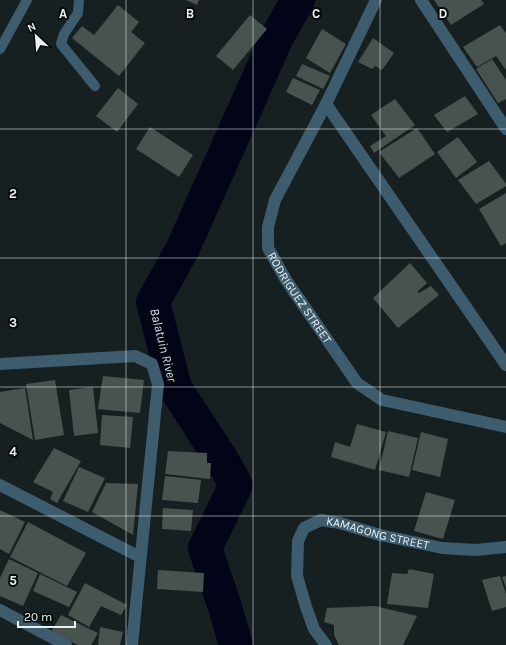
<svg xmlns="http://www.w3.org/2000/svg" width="506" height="645" viewBox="0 0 506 645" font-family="Karla,sans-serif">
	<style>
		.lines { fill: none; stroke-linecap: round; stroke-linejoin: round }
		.river { stroke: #020518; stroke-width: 34 }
		.building { fill: #48524e }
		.lane { stroke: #3d5c6e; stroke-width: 10 }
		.street { stroke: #3d5c6e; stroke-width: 12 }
		.grid { fill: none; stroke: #ebf1f2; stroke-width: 1; stroke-opacity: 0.55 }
		.labels { text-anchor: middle; stroke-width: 4; stroke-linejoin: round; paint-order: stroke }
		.street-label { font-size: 12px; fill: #ebf1f2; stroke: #050909 }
		.water-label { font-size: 13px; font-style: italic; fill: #d1dffe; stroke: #050909 }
		.grid-label { font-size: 13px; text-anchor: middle; font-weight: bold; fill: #ebf1f2; stroke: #050909; stroke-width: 4; stroke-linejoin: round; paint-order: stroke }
	</style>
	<rect width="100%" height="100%" fill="#162021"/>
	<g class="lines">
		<path class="river" d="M236,645l-11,-38 -20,-59 31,-63 -14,-25 -47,-72 -22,-86 30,-54 94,-211 21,-37"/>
	</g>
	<g class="building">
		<path d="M186,0h13l-2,5z"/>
		<path d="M434,0h47l3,4 -33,21z"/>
		<path d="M118,5l21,17 -8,10 14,11 -26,33 -47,-38 10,-12 12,9z"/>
		<path d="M250,15l17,14 -34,41 -17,-14z"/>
		<path d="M500,25l6,8v37l-10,-14 -19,11 -14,-20z"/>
		<path d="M322,29l24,15 -16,29 -24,-15z"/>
		<path d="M373,38l21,15 -12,17 -7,-4 -3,3 -14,-7z"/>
		<path d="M492,59l14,21v19l-8,4 -22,-34z"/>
		<path d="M302,64l28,12 -7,13 -27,-13z"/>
		<path d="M293,78l27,12 -8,15 -26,-13z"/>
		<path d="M118,88l20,16 -21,28 -21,-16z"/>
		<path d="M465,96l13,18 -31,18 -13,-17z"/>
		<path d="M395,99l20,26 -41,28 -4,-7 16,-10 -15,-21z"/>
		<path d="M150,127l43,28 -14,22 -43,-28z"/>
		<path d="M417,128l18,26 -36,24 -20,-26z"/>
		<path d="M458,137l19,25 -21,16 -19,-26z"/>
		<path d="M489,161l17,23v2l-30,18 -18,-24z"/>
		<path d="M506,193v50l-5,3 -22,-37z"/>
		<path d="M410,263l17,20 -10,9 2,1 12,-7 8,9 -41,33 -25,-30z"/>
		<path d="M103,376l41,4 -4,33 -42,-4z"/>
		<path d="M55,380l9,55 -29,5 -9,-56z"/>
		<path d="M93,387l5,46 -24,3 -5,-46z"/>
		<path d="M25,388l8,52 -33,-17v-31z"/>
		<path d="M102,415l31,2 -3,31 -30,-3z"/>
		<path d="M357,424l29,8 -11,38 -44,-13 4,-15 15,5z"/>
		<path d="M388,431l30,7 -9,39 -30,-7z"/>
		<path d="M421,432l27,7 -8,38 -28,-7z"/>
		<path d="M54,448l27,13 -24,42 -7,-4 3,-7 -20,-10z"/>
		<path d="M168,451l39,2v10h4l-1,16 -45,-5z"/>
		<path d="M79,467l26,11 -17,34 -25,-11z"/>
		<path d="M165,476l36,4 -3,23 -36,-3z"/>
		<path d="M106,483l32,1 -5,51 -41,-23z"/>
		<path d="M426,492l29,8 -12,39 -29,-8z"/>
		<path d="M163,508l30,2 -2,21 -29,-2z"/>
		<path d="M0,510l25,12 -16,32 -9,-5z"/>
		<path d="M28,522l58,31 -19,33 -57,-29z"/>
		<path d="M9,559l29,14 -15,33 -23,-10v-18z"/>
		<path d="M409,569l25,5 -6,34 -41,-4 5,-31 15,1z"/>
		<path d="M158,570l46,3 -1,19 -46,-3z"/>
		<path d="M40,574l37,18 -8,15 -36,-16z"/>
		<path d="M500,576l6,18v13l-14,4 -10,-31z"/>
		<path d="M506,576v12l-4,-11z"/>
		<path d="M85,583l42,22 -6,10 -20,-9 -12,21 -21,-12z"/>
		<path d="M375,606l42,10 -14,29h-64l-5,-10v-10l-10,-3 3,-14z"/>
		<path d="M61,615l37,18 -7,12h-13l-27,-13z"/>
		<path d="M100,627l23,5 -3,13h-22z"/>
	</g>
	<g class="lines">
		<g class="lane">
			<path d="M79,0l-1,13 -14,21 -3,10 34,42"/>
			<path d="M0,49l27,-49"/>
		</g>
		<g class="street">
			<path id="s1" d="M376,0l-50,104 -51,96 -7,27v21l18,32 71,103 25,17 124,27"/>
			<path d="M421,0l85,129"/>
			<path d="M326,104l180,261"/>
			<path d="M0,364l135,-8 17,8 6,20 -26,261"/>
			<path d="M0,485l140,72"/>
			<path d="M0,610l66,35"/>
			<path id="s2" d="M326,645l-12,-16 -8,-22 -9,-31 1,-35 6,-13 17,-8 19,3 40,12 62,13 34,2 30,-3"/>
		</g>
	</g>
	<path class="grid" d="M126,0v645M253,0v645M380,0v645M0,129h506M0,258h506M0,387h506M0,516h506"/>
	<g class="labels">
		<g class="street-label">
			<text dy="4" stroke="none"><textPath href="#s1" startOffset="332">RODRIGUEZ STREET</textPath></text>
			<text dy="4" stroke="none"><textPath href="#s2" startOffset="202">KAMAGONG STREET</textPath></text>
		</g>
		<g class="water-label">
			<text transform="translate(164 345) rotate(76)" y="5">Balatuin River</text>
		</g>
	</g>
	<g class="grid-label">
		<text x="63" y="18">A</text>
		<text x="190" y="18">B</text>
		<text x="316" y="18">C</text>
		<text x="443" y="18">D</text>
		<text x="13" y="198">2</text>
		<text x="13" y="327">3</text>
		<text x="13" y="456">4</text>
		<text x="13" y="585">5</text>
	</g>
	<g transform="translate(36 36) rotate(334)" stroke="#050909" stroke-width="3" paint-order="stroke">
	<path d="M0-3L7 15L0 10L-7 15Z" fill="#ebf1f2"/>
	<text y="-6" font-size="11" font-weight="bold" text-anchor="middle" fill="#ebf1f2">N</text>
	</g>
	<path d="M18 621v6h57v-6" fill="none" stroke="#ebf1f2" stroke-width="2"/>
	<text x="24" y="621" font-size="12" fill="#ebf1f2" stroke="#050909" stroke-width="3" paint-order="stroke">20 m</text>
</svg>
